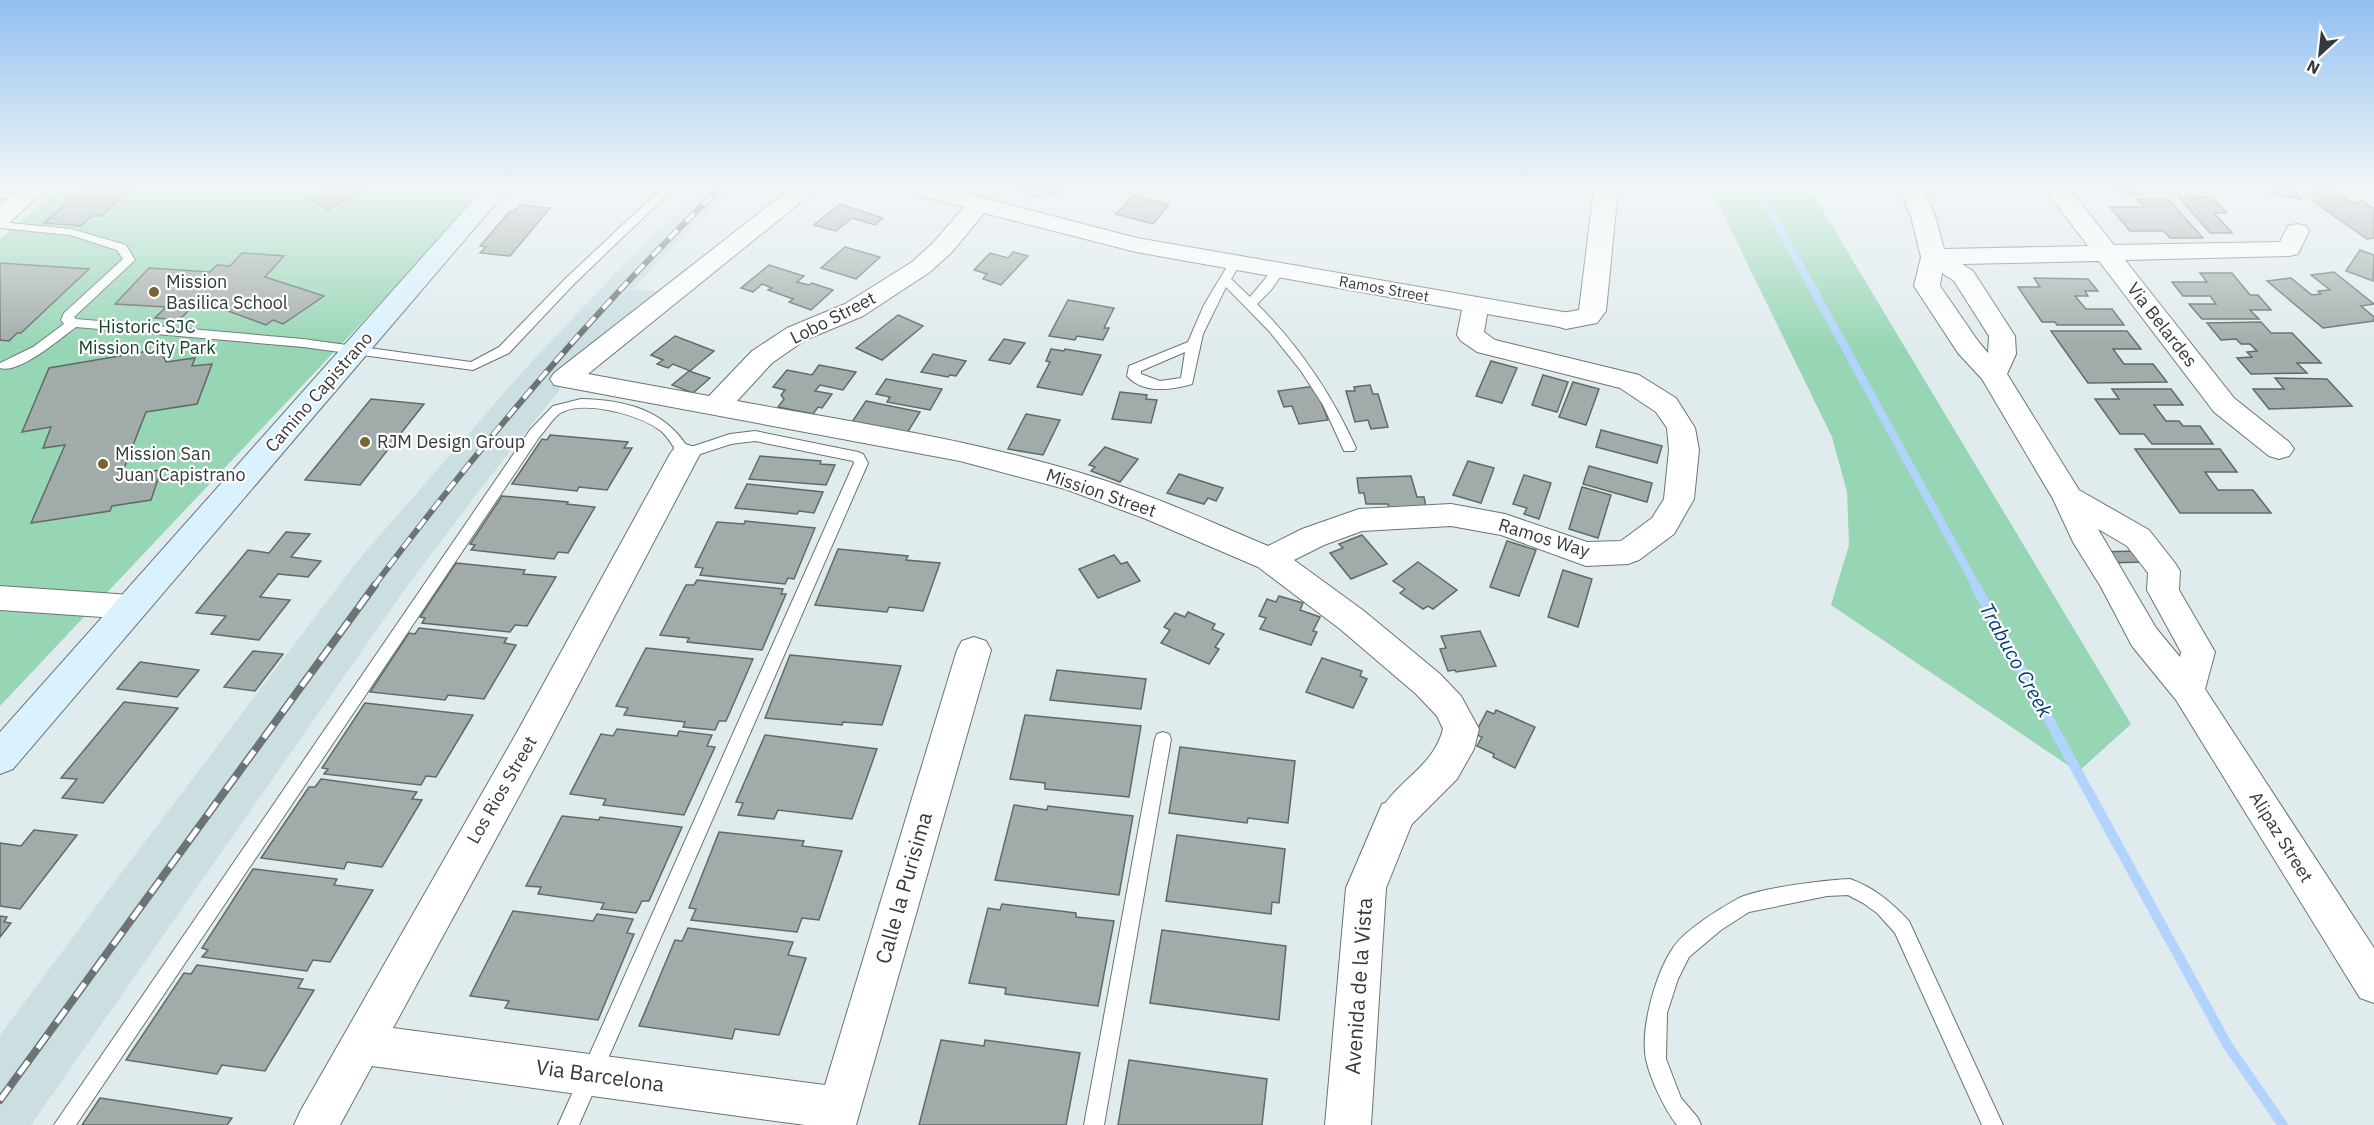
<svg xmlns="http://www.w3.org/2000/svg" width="2374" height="1125" viewBox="0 0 2374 1125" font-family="'IBM Plex Sans',sans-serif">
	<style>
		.built { fill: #cbdfe2 }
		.green { fill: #97d6b4 }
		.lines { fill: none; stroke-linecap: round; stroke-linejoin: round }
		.stream-far1 { stroke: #b1d3fe; stroke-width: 8 }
		.stream { stroke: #b1d3fe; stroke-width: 10 }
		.building { fill: #a1acaa; stroke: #606a68; stroke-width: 1.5 }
		.service-casing { stroke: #6a7475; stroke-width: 2 }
		.minor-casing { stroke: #6a7475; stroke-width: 2 }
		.tertiary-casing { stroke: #6a7475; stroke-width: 2 }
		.secondary-casing { stroke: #6a7475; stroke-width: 2 }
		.service { fill: #fff; fill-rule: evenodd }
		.minor { fill: #fff; fill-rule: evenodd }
		.tertiary { fill: #fff; fill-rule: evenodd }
		.secondary { fill: #daf2fe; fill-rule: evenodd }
		.rail-far1-casing { stroke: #6c7374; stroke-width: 6 }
		.rail-casing { stroke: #6c7374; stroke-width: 8 }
		.rail-far1 { stroke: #fff; stroke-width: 4; stroke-dasharray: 12; stroke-linecap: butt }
		.rail { stroke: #fff; stroke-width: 5; stroke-dasharray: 16; stroke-linecap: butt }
		.poi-dot { fill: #776533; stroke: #fff; stroke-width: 2 }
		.labels { text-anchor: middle; stroke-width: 4.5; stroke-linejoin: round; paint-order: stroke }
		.far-street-label { font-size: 15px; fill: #35393a; stroke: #fff }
		.poi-label { font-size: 18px; fill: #35393a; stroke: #fff; text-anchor: start }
		.street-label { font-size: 18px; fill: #35393a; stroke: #fff }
		.park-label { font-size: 18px; fill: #19422e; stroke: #fff }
		.water-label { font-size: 20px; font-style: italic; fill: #003c78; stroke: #fff }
		.near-street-label { font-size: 21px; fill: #35393a; stroke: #fff }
	</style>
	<rect width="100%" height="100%" fill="#e0ebed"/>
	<path class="built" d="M704,189h30l-48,44 -53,56 29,3 -100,86 -3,13 -73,91 -76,100 -379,543h-31v-90l106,-142 253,-334 167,-191 95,-101z"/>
	<g class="green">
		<path d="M59,189h422l-79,91 -402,426v-467z"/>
		<path d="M1711,189h99l321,535 -53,48 -247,-167 18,-60 -2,-53 -15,-55z"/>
	</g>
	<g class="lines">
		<path class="stream-far1" d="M1758,189l218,397"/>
		<path class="stream" d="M1975,585l253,461 55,79"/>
	</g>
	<g class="building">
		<path d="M83,189h48l-30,27h-10l-10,10 -37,-3z"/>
		<path d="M328,189h39l-40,21 -18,-12z"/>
		<path d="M1015,189h48l-6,6 -12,-3 -5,5z"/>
		<path d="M2105,189h33l1,6z"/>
		<path d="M2269,189h26l6,10 -28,-4z"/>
		<path d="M2313,189h22l-1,1 18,13 10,-2 12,8v29l-7,1 -54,-38 5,-1 -9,-7 10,-1z"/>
		<path d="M1133,195l36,10 -16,19 -37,-10z"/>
		<path d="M2178,196l34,1 15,16h-13l18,20h-22z"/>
		<path d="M2137,199h31l35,39h-33l-6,-7h-34l-20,-24h34z"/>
		<path d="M840,204l43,14 -8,7 -23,-7 -16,13 -22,-6z"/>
		<path d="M520,205l30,3 -40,48 -30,-3 6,-6 -6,-1 30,-35h4z"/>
		<path d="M845,247l35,10 -24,22 -35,-11z"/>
		<path d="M2360,250l14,5 -1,26 -27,-10z"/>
		<path d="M1013,252l15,4 -27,29 -18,-6 4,-5 -13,-4 16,-17 18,5z"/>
		<path d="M242,253l42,3 -19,21 59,19 -41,28 -10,-4 -7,5 -54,-20 -17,-1 -16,16 -24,-2 11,-11 -51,-3 34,-36 61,4 7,-7 13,1z"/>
		<path d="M0,263l89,6 -68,64h-4l-8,8 -9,-1z"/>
		<path d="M769,265l35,11 -7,6 12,3 3,-2 21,7 -22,20 -22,-8 4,-3 -25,-9 4,-2 -10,-4 -9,8 -12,-4z"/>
		<path d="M2334,272l40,32 -13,2 13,11v4l-51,7 -56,-47 24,-3 21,17 9,-1 -3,-3 12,-1 -19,-15z"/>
		<path d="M2200,273h32l18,22h8l13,15h-21l9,9h-57l-13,-15h27l-6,-8h-27l-11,-14h35z"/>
		<path d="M2034,278l54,1 10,12h-13l3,5h-13l11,13h26l12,16h-67l-2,-3h-13l-24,-35h22z"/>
		<path d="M1068,300l46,8 -10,20h5l-6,12 -26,-4 -2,4 -26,-4z"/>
		<path d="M898,315l25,11 -41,34 -26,-12z"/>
		<path d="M2261,322l10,11h21l29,30h-24l10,10 -56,1 -14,-16 15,-1 -5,-5 10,-1 -7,-7h-9l-5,-5 -15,1 -14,-17z"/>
		<path d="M2051,331h76l14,18h-28l11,15h29l14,18 -79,1z"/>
		<path d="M675,336l39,15 -24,20 -17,-7 -5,4 -11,-4 6,-4 -12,-5z"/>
		<path d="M1004,339l21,4 -15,21 -21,-4z"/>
		<path d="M160,349l6,13 29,-4 -3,8 20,-2 -15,40 -51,8 -25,64 40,-6 -10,30 -39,6 -2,5 -79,12 34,-78 -22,3 8,-21 -29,5 27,-64z"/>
		<path d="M1051,349l13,2 1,-2 36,6 -19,40 -45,-8 13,-25 -4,-1z"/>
		<path d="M933,354l33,7 -10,15 -6,-1 -2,2 -27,-5z"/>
		<path d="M1491,361l26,7 -15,35 -26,-7z"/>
		<path d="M819,365l37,7 -13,18 -23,-5 -5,6 17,3 -10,14 -4,-1 -5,7 -35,-7 6,-8 -3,-4 4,-5 -12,-3 14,-17 25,5z"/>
		<path d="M689,371l21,7 -17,15 -21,-8z"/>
		<path d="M1543,375l25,7 -11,30 -25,-7z"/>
		<path d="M2275,378l52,1 25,27 -83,3 -16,-20h31z"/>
		<path d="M886,379l56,10 -12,21 -43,-8 3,-5 -14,-3z"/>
		<path d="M1573,382l26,7 -13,36 -27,-8z"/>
		<path d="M1370,385l3,9h5l10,33 -17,2 -3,-9 -13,2 -9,-31h9l-1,-4z"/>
		<path d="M1315,386l13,34 -29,4 -7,-18 -8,1 -6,-16z"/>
		<path d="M2112,389h59l12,16h-29l12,16h13l4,5h17l13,18h-61l-8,-10h-24l-25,-35h24z"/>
		<path d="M1120,392l27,3 -1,4 11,1 -6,23 -39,-4z"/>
		<path d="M371,399l53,5 -64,81 -55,-5z"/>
		<path d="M866,401l54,11 -13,21 -55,-11z"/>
		<path d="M1026,414l34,6 -17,35 -35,-6z"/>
		<path d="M1601,430l61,16 -5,17 -61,-16z"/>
		<path d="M550,435l78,7 -4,6h8l-25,42 -28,-3 -2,4 -65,-7 30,-45 5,1z"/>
		<path d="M1105,447l33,12 -18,23 -29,-11 4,-4 -6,-2z"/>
		<path d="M2135,449h85l17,23h-32l13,18h35l18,23h-91z"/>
		<path d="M760,456l61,5 -1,3 15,1 -9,20 -77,-6z"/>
		<path d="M1468,461l26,7 -13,35 -28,-8z"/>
		<path d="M1589,466l63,17 -5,19 -64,-18z"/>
		<path d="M1179,474l44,14 -7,13 -8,-3 -4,6 -37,-11z"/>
		<path d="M1524,475l27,8 -12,36 -15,-5 3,-6 -14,-4z"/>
		<path d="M1411,476l6,21h7l2,10 -37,2 -1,-5h-22l-2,-11h-5l-2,-15z"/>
		<path d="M747,484l76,8 -9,21 -15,-2 -2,3 -62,-6z"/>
		<path d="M1582,487l29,8 -13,43 -29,-9z"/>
		<path d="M502,496l66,6 -1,2 28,3 -27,46 -10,-1 -4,7 -83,-9 4,-5 -5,-1z"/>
		<path d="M745,521l70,7 -21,51 -6,-1 -3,6 -85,-9 3,-7 -8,-1 22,-45 27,2z"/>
		<path d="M286,532l24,2 -19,23 30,4 -13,16 -30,-3 -18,23 30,3 -31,40 -48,-6 15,-18 -30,-3 52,-63 21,3z"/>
		<path d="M1362,535l25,29 -36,15 -21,-26 13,-5 -4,-4z"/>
		<path d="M1507,541l29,9 -17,46 -29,-9z"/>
		<path d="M838,549l70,7 -2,4 34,3 -17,48 -34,-4 -2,5 -72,-7z"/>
		<path d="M2136,551l7,11 -35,1 -8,-11z"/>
		<path d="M1114,555l7,9 6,-2 13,19 -42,17 -19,-29z"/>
		<path d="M1418,562l39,28 -24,19 -5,-3 -5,3 -23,-16 5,-4 -12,-8z"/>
		<path d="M456,563l69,7 -2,4 33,3 -29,49 -12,-1 -5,7 -88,-9 3,-5 -5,-1z"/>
		<path d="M1563,570l29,9 -14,48 -30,-10z"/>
		<path d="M697,580l86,9 -2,5h5l-24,56 -75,-8 2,-4 -29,-3 26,-50h8z"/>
		<path d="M1279,596l24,7 -3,7 20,7 -7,14 4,1 -6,13 -51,-16 6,-11 -7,-2 8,-17 9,3z"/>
		<path d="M1188,612l27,12 -3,5 12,5 -9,13 4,2 -10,15 -48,-21 9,-13 -6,-3 11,-14 10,4z"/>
		<path d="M419,628l88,10 -3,5 12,2 -32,54 -36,-4 -3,5 -75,-8 39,-59 6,1z"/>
		<path d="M1480,631l16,35 -40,6 -1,-2 -7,1 -8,-22 6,-1 -5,-12z"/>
		<path d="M646,648l107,11 -27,62h-7l-4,9 -32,-3 2,-5 -61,-7 4,-7 -12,-2z"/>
		<path d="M253,651l30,3 -28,37 -31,-4z"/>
		<path d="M790,655l111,11 -19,59 -39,-3 -1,3 -77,-7z"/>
		<path d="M1322,658l40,13 -2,5 7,3 -14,29 -47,-16z"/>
		<path d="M140,662l59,8 -22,27 -60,-8z"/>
		<path d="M1057,670l89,9 -5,30 -91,-9z"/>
		<path d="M124,702l54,6 -75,95 -41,-5 15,-19 -16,-1z"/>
		<path d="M365,703l108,12 -37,62 -10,-1 -5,9 -97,-11 4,-5 -6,-1z"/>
		<path d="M1496,710l39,17 -20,41 -22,-11 1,-3 -17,-8 5,-9 -7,-3 12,-23 7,3z"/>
		<path d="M1025,715l116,11 -12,71 -84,-8v-6l-35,-4z"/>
		<path d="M617,729l60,7 2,-5 33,4 -5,11 8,1 -31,68 -81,-10 3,-6 -36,-5 31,-60 12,2z"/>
		<path d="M765,735l112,14 -25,70 -74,-9 -4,9 -36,-4 5,-12 -7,-1z"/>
		<path d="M1180,747l115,14 -7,62 -40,-5 -1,5 -78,-10z"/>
		<path d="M321,779l96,13 -5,7 10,1 -40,67 -35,-5 -3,7 -83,-11 48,-71h6z"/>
		<path d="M1014,805l33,5 1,-4 85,10 -14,79 -124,-15z"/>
		<path d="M562,816l37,4 1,-3 82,10 -33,74h-7l-6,12 -35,-4 3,-6 -66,-9 3,-7 -15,-1z"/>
		<path d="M34,830l43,5 -57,74 -20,-3v-63l21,3z"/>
		<path d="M719,832l85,9 -2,5 40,5 -23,69 -17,-2 -5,14 -106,-12 5,-11 -7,-1z"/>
		<path d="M1177,835l108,14 -6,54 -7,-1 -1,12 -105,-13z"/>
		<path d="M253,869l84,10 -3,6 39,5 -43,72 -17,-2 -6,11 -105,-14 6,-7 -6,-2z"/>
		<path d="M1002,904l74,9v4l38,4 -16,85 -93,-12 1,-6 -37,-5 19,-75 12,2z"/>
		<path d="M513,911l80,10 4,-7 36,5 -6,14 7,1 -36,86 -93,-12 4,-7 -39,-5z"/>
		<path d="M0,916l7,1 -3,5 7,1 -11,14z"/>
		<path d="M688,928l105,14 -5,13 18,3 -27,77 -44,-6 -3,10 -93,-13 36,-86 7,1z"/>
		<path d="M1162,930l124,16 -7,74 -129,-17z"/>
		<path d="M197,965l106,14 -5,9 16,2 -49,81 -43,-6 -5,9 -91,-14 58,-87 7,1z"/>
		<path d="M941,1040l43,6 1,-6 95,13 -14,72h-147z"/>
		<path d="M1129,1060l138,19 -5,46h-144z"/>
		<path d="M100,1098l132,20 -5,7h-145z"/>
	</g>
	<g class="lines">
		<defs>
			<g id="service">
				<path d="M661,189h12l-99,95 -65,69 -36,17 -170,-23 -227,-20c-15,11 -58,48 -76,41v-5l33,-16 31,-23 -3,-4 3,-7 59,-54 -6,-9 -47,-15 -70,-7v-6l71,7 55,16 9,15 -61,57 2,2 227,20 168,23 28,-15 67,-69z"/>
				<path d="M0,192l24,3 6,3 -6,3 -24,-3z"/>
				<path d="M1235,259l6,4 -10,16 19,18 25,-30 4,-1 6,4 -14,20 -14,14c43,43 74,89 99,144l-2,3h-10l-21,-46 -22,-34 -32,-40 -43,-44 -23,47 -11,50c-20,6 -49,10 -65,-8l2,-10 59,-24 16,-37 27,-45zM1185,352l-4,26 -21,3 -19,-7v-3z"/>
				<path d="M581,399c43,1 83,10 107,49l42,-14 25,-3 103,21 5,2 5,9 -289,662h-21l296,-662 -1,-2 -98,-20 -24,3 -46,15 -5,-2c-6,-9 -11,-19 -19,-26 -20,-16 -75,-31 -99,-19 -9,5 -15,17 -22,24l-464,689h-22l476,-695 23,-24z"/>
				<path d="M1163,732l6,2 2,5 -67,386h-20l71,-386 2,-5z"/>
				<path d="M1850,879c25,9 41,23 59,42l94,204h-21l-87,-192 -18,-20 -14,-10 -15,-8 -21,1 -78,16 -28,18 -32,27 -11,22 -11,34 -1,46 15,39 17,20 3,7h-24c-12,-15 -27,-46 -31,-66 -6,-31 10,-88 29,-114 12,-16 44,-36 62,-46 20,-11 89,-19 113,-20z"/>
			</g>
			<g id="minor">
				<path d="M790,189h27l-229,185 121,22 43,-45 35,-23 58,-24 67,-42 22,-20 30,-35 -50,-13 -4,-5h39l188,49 438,76 4,6 -4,6 -9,2 -79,-14 -3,18 11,8 144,35 37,23 19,30 4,22 -5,49 -20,35 -35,26 -11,4 -42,2 -85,-31 -50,-9 -89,5 -38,14 -30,15 70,51 76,63 21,22 18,33 -5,20 -17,30 -48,48 -13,5 -13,-5 -5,-11c16,-35 55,-47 65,-87l-6,-13 -21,-22 -76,-65 -82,-62 -112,-48 -81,-30 -105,-28 -406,-76 -4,-6 4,-6zM984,213l152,39 326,58 -5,25 4,6 16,11 143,36 36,24 11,16 2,22 -5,49 -12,19 -31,23 -34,1 -82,-28 -54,-10 -92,5 -57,20 -34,17c-61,-26 -123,-54 -187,-73 -113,-34 -229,-51 -344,-72l35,-38 33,-23 58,-24 67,-44 22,-20z"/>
				<path d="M1899,189h24l12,27 9,33 144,-3 -43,-57h24l45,56 166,-3 8,-16 9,-2 9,2 3,5 -11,23 -9,2 -164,4 109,138 55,44 5,7 -5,7 -10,3 -10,-3 -55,-44 -115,-151 -137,3 11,7 42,65 1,18 -9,20 72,116 70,40 26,33 5,8 -1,19 36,62 -10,37 169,259v55l-14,-5 -184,-298 -44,-54 -31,-59 -28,-45 -20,-43 -71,-120 -24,-26 -44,-67 7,-29 -10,-41zM1942,273l12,8 35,55 -1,17 -10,-12 -38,-55zM2098,529l29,17 21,27 -1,17 34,62 -1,5 -24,-29z"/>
				<path d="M685,444l10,3 5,7 -158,300 -149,274 432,57 132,-435 5,-9 12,-4 12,4 5,9 -135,475h-51l-433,-59 -32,59h-46l7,-15 215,-376 154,-280 5,-7z"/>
				<path d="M0,586l131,9 11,3 5,9 -5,9 -11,3 -131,-9z"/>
			</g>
			<g id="tertiary">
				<path d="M19,189h27l-37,34 -9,3v-21z"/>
				<path d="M1594,189h24l-12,122 -9,12 -31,6 -10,-3 -4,-6 4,-6 23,-4z"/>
				<path d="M1396,799l14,5 5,12 -29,72 -15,237h-46l21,-237 36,-84z"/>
			</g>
			<path id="secondary" d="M483,189h25l-495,580 -13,5v-42z"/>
		</defs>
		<use href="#service" class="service-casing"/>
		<use href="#minor" class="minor-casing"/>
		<use href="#tertiary" class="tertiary-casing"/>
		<use href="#secondary" class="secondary-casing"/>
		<use href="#service" class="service"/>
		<use href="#minor" class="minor"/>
		<use href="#tertiary" class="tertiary"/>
		<use href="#secondary" class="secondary"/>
		<defs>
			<path id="rail-far1" d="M374,586c106,-141 218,-274 345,-397"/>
			<path id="rail" d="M0,1100l375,-515"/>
		</defs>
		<use href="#rail-far1" class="rail-far1-casing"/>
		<use href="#rail" class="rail-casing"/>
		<use href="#rail-far1" class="rail-far1"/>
		<use href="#rail" class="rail"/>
	</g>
	<linearGradient id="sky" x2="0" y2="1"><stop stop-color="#92c0f1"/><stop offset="0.54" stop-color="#f1f6f7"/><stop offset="1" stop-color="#f1f6f7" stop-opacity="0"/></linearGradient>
	<rect width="2374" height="347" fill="url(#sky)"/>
	<g class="poi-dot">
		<circle cx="154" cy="292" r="6"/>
		<circle cx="365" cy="442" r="6"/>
		<circle cx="103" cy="464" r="6"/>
	</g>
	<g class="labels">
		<g class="far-street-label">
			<text transform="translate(1384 289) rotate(10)" y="5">Ramos Street</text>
		</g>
		<g class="poi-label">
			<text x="166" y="288">Mission<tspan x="166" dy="21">Basilica School</tspan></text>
			<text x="377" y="448">RJM Design Group</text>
			<text x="115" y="460">Mission San<tspan x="115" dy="21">Juan Capistrano</tspan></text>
		</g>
		<g class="street-label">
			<text transform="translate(833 318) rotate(-27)" y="6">Lobo Street</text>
			<text transform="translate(2162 325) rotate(52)" y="6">Via Belardes</text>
			<text transform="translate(319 392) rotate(-49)" y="6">Camino Capistrano</text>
			<text transform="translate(1101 493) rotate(19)" y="6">Mission Street</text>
			<text transform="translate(1544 538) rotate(17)" y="6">Ramos Way</text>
			<text transform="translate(502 790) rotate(-60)" y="6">Los Rios Street</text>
			<text transform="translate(2281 837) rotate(58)" y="6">Alipaz Street</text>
		</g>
		<g class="park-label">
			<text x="147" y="333">Historic SJC<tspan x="147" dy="21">Mission City Park</tspan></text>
		</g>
		<g class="water-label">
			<text transform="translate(2016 660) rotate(61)" y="7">Trabuco Creek</text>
		</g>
		<g class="near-street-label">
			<text transform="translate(904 888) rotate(-74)" y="7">Calle la Purisima</text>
			<text transform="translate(1359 986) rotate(-86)" y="7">Avenida de la Vista</text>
			<text transform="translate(600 1076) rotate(8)" y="7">Via Barcelona</text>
		</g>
	</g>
	<g transform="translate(2320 54) rotate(207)" stroke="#ffffff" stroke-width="4.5" paint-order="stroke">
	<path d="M0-4.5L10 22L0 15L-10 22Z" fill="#35393a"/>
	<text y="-9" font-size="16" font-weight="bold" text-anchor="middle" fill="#35393a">N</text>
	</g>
</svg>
